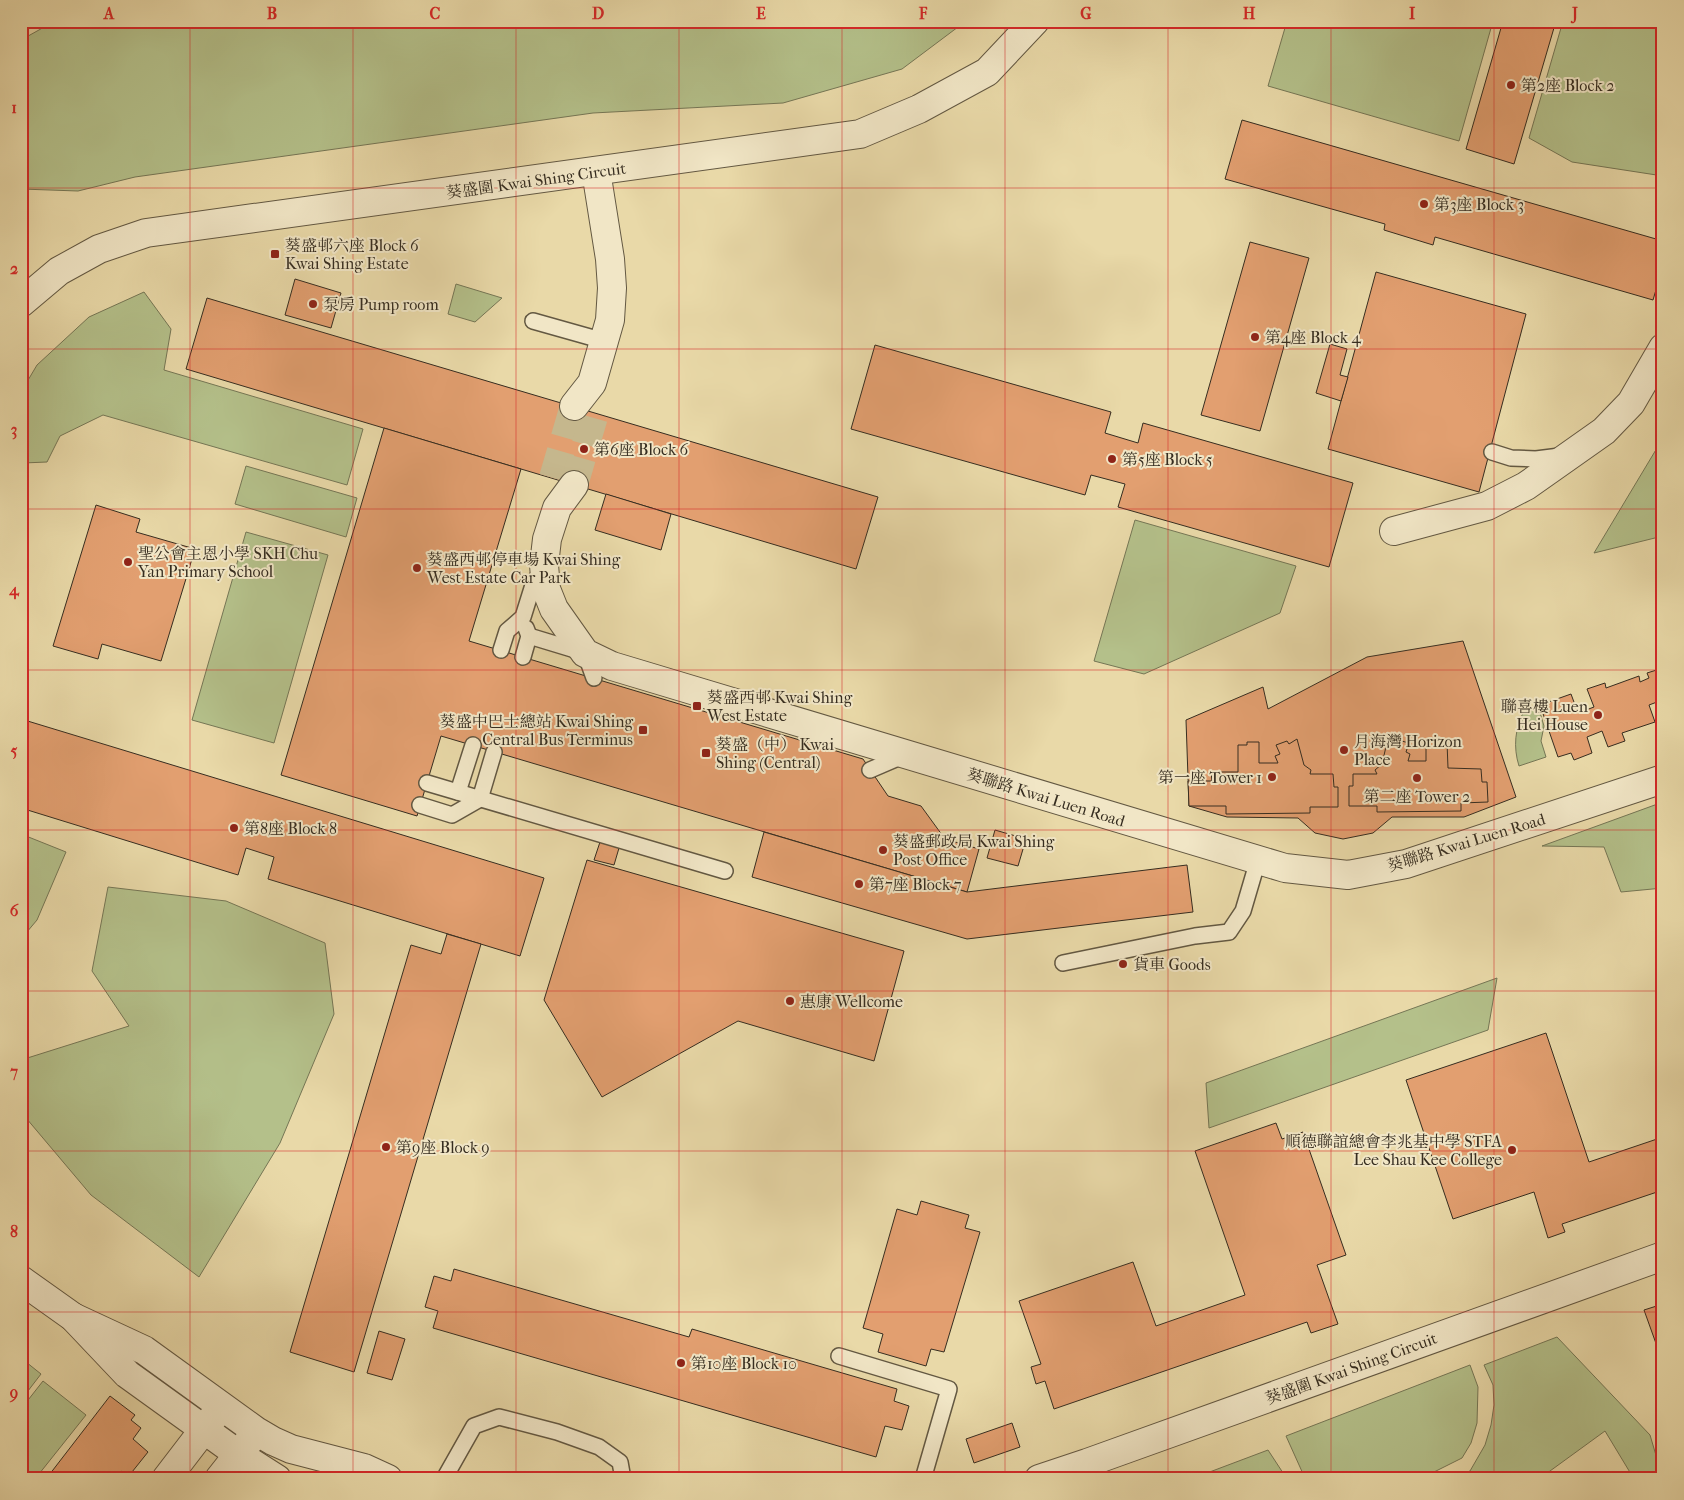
<svg xmlns="http://www.w3.org/2000/svg" width="1684" height="1500" viewBox="0 0 1684 1500" font-family="'IM FELL French Canon','Noto Serif TC',serif">
	<style>
		.green { fill: #b4c08a; stroke: #757655 }
		.building { fill: #e29f70; stroke: #362d20 }
		.lines { fill: none; stroke-linecap: round; stroke-linejoin: round }
		.minor-tunnel { stroke: #c5b78d; stroke-width: 28; stroke-dasharray: 28 14; stroke-linecap: butt }
		.service-casing { stroke: #635842; stroke-width: 18 }
		.minor-casing { stroke: #635842; stroke-width: 30 }
		.tertiary-casing { stroke: #635842; stroke-width: 30 }
		.service { stroke: #f1e6c6; stroke-width: 15 }
		.minor { stroke: #f1e6c6; stroke-width: 28 }
		.tertiary { stroke: #f1e6c6; stroke-width: 28 }
		.grid { fill: none; stroke: #d62828; stroke-width: 1; stroke-opacity: 0.55 }
		.poi-dot { fill: #8f2418; stroke: #f1e6c6; stroke-width: 2 }
		.labels { text-anchor: middle; stroke-width: 4; stroke-linejoin: round; paint-order: stroke }
		.poi-label { font-size: 16px; fill: #362d20; stroke: #f1e6c6; text-anchor: start }
		.street-label { font-size: 16px; fill: #362d20; stroke: #f1e6c6 }
		.neatline { fill: none; stroke: #d62828; stroke-width: 2 }
		.grid-label { font-size: 16px; text-anchor: middle; font-weight: bold; fill: #d62828 }
	</style>
	<rect width="100%" height="100%" fill="#e9d9a8"/>
	<filter id="stains"><feTurbulence type="fractalNoise" baseFrequency=".004" numOctaves="4"/><feColorMatrix values="0 0 0 0 .2 0 0 0 0 .09 0 0 0 0 .02 0 0 0 .5 -.17"/></filter>
	<radialGradient id="worn" r=".72"><stop offset=".6" stop-color="#630" stop-opacity="0"/><stop offset="1" stop-color="#630" stop-opacity=".3"/></radialGradient>
	<g class="green">
		<path d="M55,21h911l-64,48 -119,34 -190,10 -458,64 -57,14 -57,-2v-149z"/>
		<path d="M1287,21h206l-34,120 -191,-55z"/>
		<path d="M1563,21h92l8,3v152l-91,-14 -43,-24z"/>
		<path d="M456,284l46,14 -27,24 -27,-8z"/>
		<path d="M144,292l27,37 -7,41 199,59 -16,56 -244,-70 -43,21 -13,26 -24,1 -2,-2v-69l16,-27 52,-48z"/>
		<path d="M1663,438v98l-69,17z"/>
		<path d="M246,466l111,32 -11,39 -111,-33z"/>
		<path d="M1135,520l161,46 -16,47 -136,61 -50,-13z"/>
		<path d="M246,532l82,23 -54,188 -82,-23z"/>
		<path d="M1538,706l6,20 -3,15 5,16 -27,9c-6,-19 -4,-38 5,-55z"/>
		<path d="M1663,802v86l-42,4 -17,-45 -62,-1z"/>
		<path d="M21,834l45,18 -29,68 -16,19z"/>
		<path d="M108,887l118,14 99,42 9,71 -54,129 -81,134 -108,-82 -70,-83v-52l108,-34 -37,-55z"/>
		<path d="M1497,978l-9,52 -279,98 -3,-45z"/>
		<path d="M1557,1337l93,98 13,44h-29l-29,-48 -66,48h-86l17,-8 15,-26 6,-20 3,-20 -1,-20 -9,-20z"/>
		<path d="M21,1358l20,16 -20,26z"/>
		<path d="M1470,1365l8,22 -1,36 -6,20 -9,15 -42,21h-112l-4,-3 -18,-40z"/>
		<path d="M43,1381l43,34 -51,64h-14v-70z"/>
		<path d="M1268,1450l19,29h-96z"/>
	</g>
	<g class="building">
		<path d="M1503,21h53l-42,143 -48,-15z"/>
		<path d="M1242,120l421,121v25l-10,34 -218,-63 -2,8 -49,-15 1,-6 -160,-45z"/>
		<path d="M1250,242l59,16 -49,173 -59,-16z"/>
		<path d="M1376,272l150,42 -47,178 -151,-43z"/>
		<path d="M295,279l46,14 -10,35 -46,-13z"/>
		<path d="M207,298l671,199 -22,72 -670,-200z"/>
		<path d="M1330,344l17,5 -7,26 8,2 -7,24 -25,-8z"/>
		<path d="M875,345l236,67 -6,21 33,10 5,-20 210,60 -24,84 -211,-60 7,-23 -34,-9 -6,20 -234,-66z"/>
		<path d="M384,428l137,41 -52,172 394,118 25,37 33,10 24,33 34,10 -12,43 -526,-156 -24,80 -136,-41z"/>
		<path d="M606,494l65,20 -10,36 -66,-20z"/>
		<path d="M96,505l44,14 -4,13 59,17 -34,112 -59,-17 -4,15 -45,-13z"/>
		<path d="M1463,641l53,156 -52,20h-72l-19,16 -30,6 -28,-6 -17,-15 -71,-1 -38,-11 -3,-86 77,-33 5,22 99,-52z"/>
		<path d="M1663,644v14l-5,-12z"/>
		<path d="M1663,668v48l-6,-14 -8,3 6,17 -33,11 3,8 -17,6 -6,-16 -15,6 5,16 -18,7 -3,-7 -13,4 -18,-52 31,-11 7,19 16,-6 -7,-18 18,-6 1,5 33,-12 1,6 9,-4 -2,-5z"/>
		<path d="M21,719l523,159 -24,78 -252,-77 6,-22 -28,-9 -8,27 -217,-67z"/>
		<path d="M1388,738l9,4 1,-2 11,3 -3,9 4,2 -2,7h18v-22l12,1v2h9l1,26 33,1 1,13h5l1,20 -27,1v8l-84,1v-6h-28v-20h4v-12h24l-2,-4 7,-6z"/>
		<path d="M1297,739l7,26 7,5 -1,4h23l1,13h4v20h-28v6l-84,1v-8h-37l-1,-25h24l-1,-9h27v-27h9v-3h12v21h19l-3,-7 5,-2 -4,-9 11,-4 2,3z"/>
		<path d="M995,830l31,9 -8,27 -31,-8z"/>
		<path d="M764,832l203,60 220,-27 6,47 -226,27 -215,-62z"/>
		<path d="M600,842l19,6 -5,17 -20,-5z"/>
		<path d="M587,860l317,91 -30,110 -136,-40 -136,76 -58,-97z"/>
		<path d="M447,934l34,10 -127,428 -64,-20 121,-407 30,9z"/>
		<path d="M1546,1033l43,129 74,-25v53l-101,34 3,8 -17,6 -14,-46 -81,27 -47,-139z"/>
		<path d="M1276,1123l6,16 21,-7 43,123 -29,10 21,59 -27,9 -4,-11 -253,87 -9,-28 -9,3 -5,-17 10,-3 -22,-63 114,-39 23,64 89,-31 -50,-144z"/>
		<path d="M921,1201l48,14 -4,13 15,4 -36,120 -13,-3 -5,17 -48,-14 5,-18 -20,-6 34,-119 20,6z"/>
		<path d="M454,1269l235,68 3,-8 205,60 -3,12 15,5 -7,24 -17,-4 -9,31 -443,-129 5,-17 -13,-4 9,-31 17,5z"/>
		<path d="M1663,1304v59l-19,-53z"/>
		<path d="M379,1331l26,8 -13,41 -25,-7z"/>
		<path d="M110,1396l25,19 -4,5 10,8 -8,11 15,13 -20,25 -7,-6 -5,8h-70z"/>
		<path d="M1012,1423l8,24 -46,16 -8,-24z"/>
	</g>
	<g class="lines">
		<g class="minor-tunnel">
			<path d="M553,478l21,-72"/>
			<path d="M574,485l21,-72"/>
		</g>
		<defs>
			<g id="service">
				<path d="M533,321l71,20"/>
				<path d="M1492,452l19,6 25,1 24,-3"/>
				<path d="M529,636l56,17 9,25"/>
				<path d="M501,650l6,-19 16,-14 10,-32 9,-16"/>
				<path d="M523,657l6,-21 -3,-8"/>
				<path d="M870,770l35,-15"/>
				<path d="M427,783l298,88"/>
				<path d="M458,792l15,-47"/>
				<path d="M420,805l32,10 28,-16 14,-47"/>
				<path d="M1063,963l132,-27 34,-4 14,-21 15,-51"/>
				<path d="M839,1356l110,33 -26,90"/>
				<path d="M444,1479l30,-53 25,-9 58,15 42,15 21,15 3,17"/>
			</g>
			<g id="minor">
				<path d="M574,406l18,-23 18,-63 2,-32 -2,-29 -14,-88"/>
				<path d="M574,485l-17,23 -10,31 -3,26 2,24 8,20 31,44 27,13 673,202 63,7 58,-11 257,-85"/>
				<path d="M1394,531l93,-25 39,-20 27,-19 51,-36 27,-28 32,-55"/>
			</g>
			<g id="tertiary">
				<path d="M21,303l38,-32 40,-22 47,-16 714,-99 59,-25 68,-37 48,-51"/>
				<path d="M21,1280l52,37 54,57 111,80 39,25"/>
				<path d="M73,1317l71,33 112,81 17,10 18,8 73,19 24,11"/>
				<path d="M166,1479l49,-64"/>
				<path d="M219,1479l30,-38"/>
				<path d="M1039,1479l48,-16 576,-207"/>
			</g>
		</defs>
		<use href="#service" class="service-casing"/>
		<use href="#minor" class="minor-casing"/>
		<use href="#tertiary" class="tertiary-casing"/>
		<use href="#service" class="service"/>
		<use href="#minor" class="minor"/>
		<use href="#tertiary" class="tertiary"/>
	</g>
	<path class="grid" d="M190,21v1458M353,21v1458M516,21v1458M679,21v1458M842,21v1458M1005,21v1458M1168,21v1458M1331,21v1458M1494,21v1458M21,188h1642M21,349h1642M21,509h1642M21,670h1642M21,830h1642M21,991h1642M21,1151h1642M21,1312h1642"/>
	<g class="poi-dot">
		<circle cx="1511" cy="85" r="5"/>
		<circle cx="1424" cy="204" r="5"/>
		<rect x="270" y="249" width="10" height="10" rx="2.5"/>
		<circle cx="313" cy="304" r="5"/>
		<circle cx="1255" cy="337" r="5"/>
		<circle cx="584" cy="449" r="5"/>
		<circle cx="1112" cy="459" r="5"/>
		<circle cx="128" cy="562" r="5"/>
		<circle cx="417" cy="568" r="5"/>
		<rect x="692" y="701" width="10" height="10" rx="2.5"/>
		<circle cx="1598" cy="715" r="5"/>
		<rect x="638" y="725" width="10" height="10" rx="2.5"/>
		<circle cx="1344" cy="750" r="5"/>
		<rect x="701" y="748" width="10" height="10" rx="2.5"/>
		<circle cx="1272" cy="777" r="5"/>
		<circle cx="1417" cy="778" r="5"/>
		<circle cx="234" cy="828" r="5"/>
		<circle cx="883" cy="850" r="5"/>
		<circle cx="859" cy="884" r="5"/>
		<circle cx="1123" cy="964" r="5"/>
		<circle cx="790" cy="1001" r="5"/>
		<circle cx="386" cy="1147" r="5"/>
		<circle cx="1512" cy="1150" r="5"/>
		<circle cx="681" cy="1363" r="5"/>
	</g>
	<g class="labels">
		<g class="poi-label">
			<text x="1521" y="91">第2座 Block 2</text>
			<text x="1434" y="210">第3座 Block 3</text>
			<text x="285" y="251">葵盛邨六座 Block 6<tspan x="285" dy="18">Kwai Shing Estate</tspan></text>
			<text x="323" y="310">泵房 Pump room</text>
			<text x="1265" y="343">第4座 Block 4</text>
			<text x="594" y="455">第6座 Block 6</text>
			<text x="1122" y="465">第5座 Block 5</text>
			<text x="138" y="559">聖公會主恩小學 SKH Chu<tspan x="138" dy="18">Yan Primary School</tspan></text>
			<text x="427" y="565">葵盛西邨停車場 Kwai Shing<tspan x="427" dy="18">West Estate Car Park</tspan></text>
			<text x="707" y="703">葵盛西邨 Kwai Shing<tspan x="707" dy="18">West Estate</tspan></text>
			<text x="1588" y="712" text-anchor="end">聯喜樓 Luen<tspan x="1588" dy="18">Hei House</tspan></text>
			<text x="633" y="727" text-anchor="end">葵盛中巴士總站 Kwai Shing<tspan x="633" dy="18">Central Bus Terminus</tspan></text>
			<text x="1354" y="747">月海灣 Horizon<tspan x="1354" dy="18">Place</tspan></text>
			<text x="716" y="750">葵盛（中） Kwai<tspan x="716" dy="18">Shing (Central)</tspan></text>
			<text x="1262" y="783" text-anchor="end">第一座 Tower 1</text>
			<text x="1417" y="802" text-anchor="middle">第二座 Tower 2</text>
			<text x="244" y="834">第8座 Block 8</text>
			<text x="893" y="847">葵盛郵政局 Kwai Shing<tspan x="893" dy="18">Post Office</tspan></text>
			<text x="869" y="890">第7座 Block 7</text>
			<text x="1133" y="970">貨車 Goods</text>
			<text x="800" y="1007">惠康 Wellcome</text>
			<text x="1502" y="1147" text-anchor="end">順德聯誼總會李兆基中學 STFA<tspan x="1502" dy="18">Lee Shau Kee College</tspan></text>
			<text x="396" y="1153">第9座 Block 9</text>
			<text x="691" y="1369">第10座 Block 10</text>
		</g>
		<g class="street-label">
			<text transform="translate(536 180) rotate(-8)" y="6">葵盛圍 Kwai Shing Circuit</text>
			<text transform="translate(1046 797) rotate(17)" y="6">葵聯路 Kwai Luen Road</text>
			<text transform="translate(1466 842) rotate(-17)" y="6">葵聯路 Kwai Luen Road</text>
			<text transform="translate(1351 1368) rotate(-20)" y="6">葵盛圍 Kwai Shing Circuit</text>
		</g>
	</g>
	<rect width="1684" height="1500" fill="none" stroke="#e9d9a8" stroke-width="55"/>
	<rect x="28" y="28" width="1628" height="1444" class="neatline"/>
	<g class="grid-label">
		<text x="109" y="19">A</text>
		<text x="272" y="19">B</text>
		<text x="435" y="19">C</text>
		<text x="598" y="19">D</text>
		<text x="761" y="19">E</text>
		<text x="923" y="19">F</text>
		<text x="1086" y="19">G</text>
		<text x="1249" y="19">H</text>
		<text x="1412" y="19">I</text>
		<text x="1575" y="19">J</text>
		<text x="14" y="113">1</text>
		<text x="14" y="274">2</text>
		<text x="14" y="435">3</text>
		<text x="14" y="595">4</text>
		<text x="14" y="756">5</text>
		<text x="14" y="916">6</text>
		<text x="14" y="1077">7</text>
		<text x="14" y="1237">8</text>
		<text x="14" y="1398">9</text>
	</g>
	<rect width="100%" height="100%" filter="url(#stains)"/>
	<rect width="100%" height="100%" fill="url(#worn)"/>
</svg>
